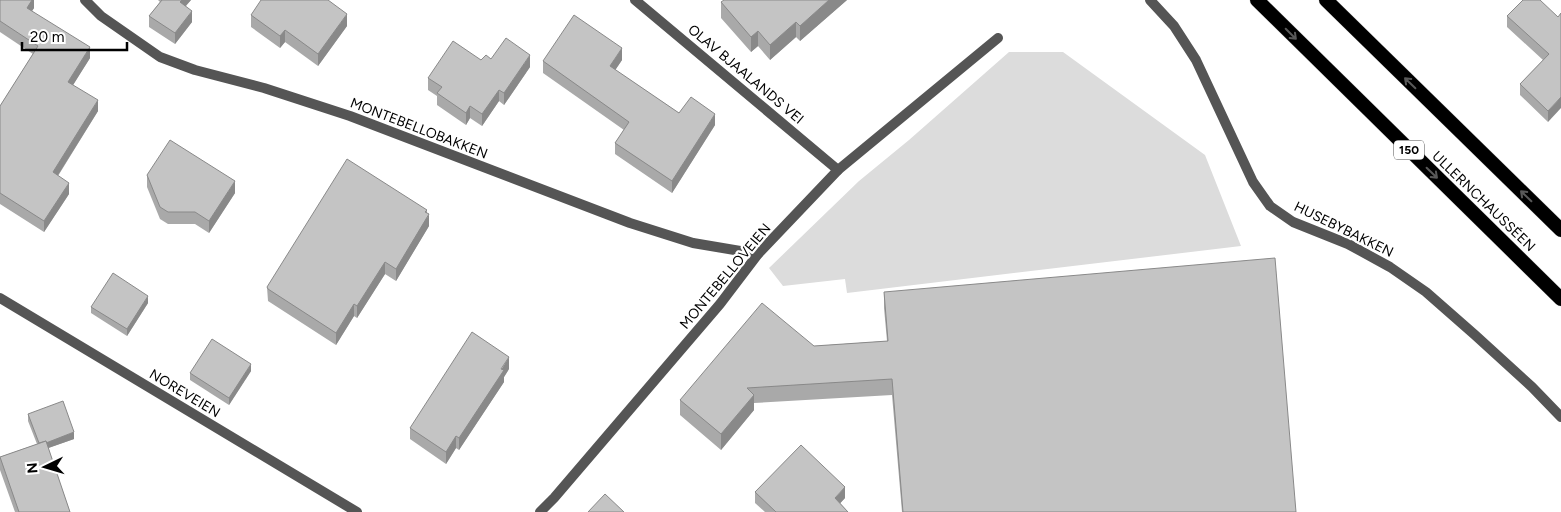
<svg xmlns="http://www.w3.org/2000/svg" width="1561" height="512" viewBox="0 0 1561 512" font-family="Figtree,sans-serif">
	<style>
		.green { fill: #dcdcdc }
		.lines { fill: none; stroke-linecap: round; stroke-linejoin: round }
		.trunk-casing { stroke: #dbdbdb; stroke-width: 15 }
		.minor { stroke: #555; stroke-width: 10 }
		.trunk { stroke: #000; stroke-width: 14 }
		.wall { fill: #a9a9a9 }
		.shaded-wall { fill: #898989 }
		.building { fill: #c4c4c4; stroke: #898989 }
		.oneway { stroke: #595959 }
		.labels { text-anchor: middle; stroke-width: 4.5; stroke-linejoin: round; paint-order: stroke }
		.shield { fill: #fff; stroke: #4c4c4c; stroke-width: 1 }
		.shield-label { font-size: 12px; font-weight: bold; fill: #000 }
		.street-label { font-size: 14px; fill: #000; stroke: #fff }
	</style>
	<rect width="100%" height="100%" fill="#fff"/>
	<path class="green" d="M1009,52h54l142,103 36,91 -394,47 -2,-14 -62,7 -14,-18 90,-87 50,-41z"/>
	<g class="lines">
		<defs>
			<g id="trunk">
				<path d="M1257,0l304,299"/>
				<path d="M1326,0l235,230"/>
			</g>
		</defs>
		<use href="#trunk" class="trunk-casing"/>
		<g class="minor">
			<path d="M85,0l16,16 59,41 35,13 69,18 86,28 280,107 63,20 65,11"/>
			<path d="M635,0l203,170"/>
			<path d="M1150,0l24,26 22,34 57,122 17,24 23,16 55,22 42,23 36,25 49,43 57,52 29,30"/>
			<path d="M0,298l357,214"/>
			<path d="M540,512l14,-14 166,-194 38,-50 80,-84 160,-132"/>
		</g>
		<use href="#trunk" class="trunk"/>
	</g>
	<g class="wall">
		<path d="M0,0h34v8l-2,3 58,47 -17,27 25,26 -40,65 11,18 -25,38 -44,-28v-98l33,-52 -33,-22z"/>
		<path d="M158,0h33l-5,6 6,16 -17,22 -26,-17v-11l11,-14z"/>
		<path d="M847,0l-47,41 -4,-4 -26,23 -12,-14 -7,6 -30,-34v-16z"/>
		<path d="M251,15l96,11 -29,40 -33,-24 -5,6 -29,-21z"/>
		<path d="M1507,16l51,1 -10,105 -28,-27v-11l23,-24 -36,-33z"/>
		<path d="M491,59l39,8 -26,38 -5,-4 -17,25 -12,-8 -4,7 -29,-20v-9l-9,-6v-12l53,-18z"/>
		<path d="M622,60l-7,10 64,43 36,12 -43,68 -57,-39v-11l9,-13 -81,-57v-12z"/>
		<path d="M147,175l88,18 -26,40 -14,-9h-27l-8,-5 -13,-32z"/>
		<path d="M427,213l2,13 -33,55 -11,-7 -28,44 -3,-2 -18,29 -68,-44 -1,-14z"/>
		<path d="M884,292l412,220h-394l-10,-117 -138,8v7l-33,40 -41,-35v-15l134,-54 73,-5 -3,-33z"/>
		<path d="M148,303l-21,33 -36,-23v-6z"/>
		<path d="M509,369l-5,8v5l-45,68 -3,-2 -10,16 -36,-25v-11z"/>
		<path d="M251,371l-22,34 -39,-25v-7z"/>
		<path d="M28,414l46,25 -26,9 22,64h-55l-15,-42v-13l37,-13 -9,-23z"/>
		<path d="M755,492l90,6 -5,5 8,9h-83l-10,-9z"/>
	</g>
	<g class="shaded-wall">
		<path d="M32,0h2v8l-7,10v-10z"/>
		<path d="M182,0h9l-11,12v-10z"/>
		<path d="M829,0h18l-47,41v-15z"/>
		<path d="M192,11v11l-17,22v-11z"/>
		<path d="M347,14v12l-29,40v-12z"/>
		<path d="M796,22v15l-26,23v-15z"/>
		<path d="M285,30v12l-5,6v-12z"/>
		<path d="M758,31v15l-7,6v-15z"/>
		<path d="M90,47v11l-22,35v-11z"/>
		<path d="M622,48v12l-12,18v-12z"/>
		<path d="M530,55v12l-26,38v-12z"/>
		<path d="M499,90v11l-17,25v-12z"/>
		<path d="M1561,97v11l-13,14v-11z"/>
		<path d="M98,100v11l-45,72v-11z"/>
		<path d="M470,106v12l-4,7v-12z"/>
		<path d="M715,114v11l-43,68v-12z"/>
		<path d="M235,181v12l-26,40v-12z"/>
		<path d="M69,183v11l-25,38v-11z"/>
		<path d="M427,210v8l2,-4v12l-33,55v-12z"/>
		<path d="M385,262v12l-28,44v-12z"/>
		<path d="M148,296v7l-21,33v-7z"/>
		<path d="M354,304v12l-18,29v-12z"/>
		<path d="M509,357v12l-5,8v5l-45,68v-12z"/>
		<path d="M251,364v7l-22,34v-7z"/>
		<path d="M754,395v15l-33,40v-16z"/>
		<path d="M74,432v7l-34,12v-6z"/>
		<path d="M456,436v12l-10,16v-12z"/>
		<path d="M845,487v11l-10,11v-11z"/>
	</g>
	<g class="building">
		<path d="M0,0h32l-5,8 63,39 -22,35 30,18 -45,72 16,11 -25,38 -44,-28v-87l38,-60 -38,-25z"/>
		<path d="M162,0h20l-2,2 12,9 -17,22 -26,-17z"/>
		<path d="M261,0h67l19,14 -29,40 -33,-24 -5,6 -29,-21z"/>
		<path d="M724,0h105l-29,26 -4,-4 -26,23 -12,-14 -7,6 -30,-35z"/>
		<path d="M1523,0h17l18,17 3,-4v84l-13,14 -28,-27 29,-30 -42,-38z"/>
		<path d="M574,15l48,33 -12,18 69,47 12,-16 24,17 -43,67 -57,-38 14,-21 -86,-61z"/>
		<path d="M506,38l24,17 -26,38 -5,-3 -17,24 -12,-8 -4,7 -29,-20 5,-6 -14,-9 25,-37 28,19 5,-5 5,4z"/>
		<path d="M170,140l65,41 -26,40 -14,-9h-27l-8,-5 -13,-32z"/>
		<path d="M347,159l80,51 -2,2 4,2 -33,55 -11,-7 -28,44 -3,-2 -18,29 -68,-44 -1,-2z"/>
		<path d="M1275,258l21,254h-393l-11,-133 -145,9 7,7 -33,39 -41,-34 82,-97 52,43 74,-5 -4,-49z"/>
		<path d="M113,273l35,23 -21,33 -36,-22z"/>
		<path d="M472,332l37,25 -8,12 3,1 -45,68 -3,-2 -10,16 -36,-24z"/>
		<path d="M212,339l39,25 -22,34 -39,-25z"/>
		<path d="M63,401l11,31 -28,11v-2l-7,2 -11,-29z"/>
		<path d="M46,441l24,71h-51l-19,-55z"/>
		<path d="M801,445l44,42 -10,11 13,14h-72l-21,-20z"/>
		<path d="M605,494l19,18h-36z"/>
	</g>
	<defs><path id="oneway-shaft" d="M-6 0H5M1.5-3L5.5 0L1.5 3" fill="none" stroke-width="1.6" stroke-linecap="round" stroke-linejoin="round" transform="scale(1.25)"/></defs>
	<g class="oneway">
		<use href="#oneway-shaft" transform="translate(1291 34) rotate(45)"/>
		<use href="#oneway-shaft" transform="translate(1410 83) rotate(-136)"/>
		<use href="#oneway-shaft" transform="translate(1432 173) rotate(44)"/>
		<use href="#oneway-shaft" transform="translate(1526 196) rotate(-136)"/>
	</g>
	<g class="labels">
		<rect class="shield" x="1394" y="140.5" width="30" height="19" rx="4"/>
		<g class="shield-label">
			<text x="1409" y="154">150</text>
		</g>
		<g class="street-label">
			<text transform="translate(746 74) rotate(40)" y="5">OLAV BJAALANDS VEI</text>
			<text transform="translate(419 128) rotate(21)" y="5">MONTEBELLOBAKKEN</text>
			<text transform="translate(1484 201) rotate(44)" y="5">ULLERNCHAUSSÉEN</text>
			<text transform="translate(1344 229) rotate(26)" y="5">HUSEBYBAKKEN</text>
			<text transform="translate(725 276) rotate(-50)" y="5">MONTEBELLOVEIEN</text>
			<text transform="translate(185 393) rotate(31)" y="5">NOREVEIEN</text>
		</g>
	</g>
	<g transform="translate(45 467) rotate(265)" stroke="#ffffff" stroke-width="4" paint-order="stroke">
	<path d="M0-4L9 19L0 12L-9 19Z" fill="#000000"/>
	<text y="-8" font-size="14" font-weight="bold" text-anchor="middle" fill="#000000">N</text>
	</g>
	<path d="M22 42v8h105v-8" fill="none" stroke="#000000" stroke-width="2.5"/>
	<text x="30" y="42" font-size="15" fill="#000000" stroke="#ffffff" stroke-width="4" paint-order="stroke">20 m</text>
</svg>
